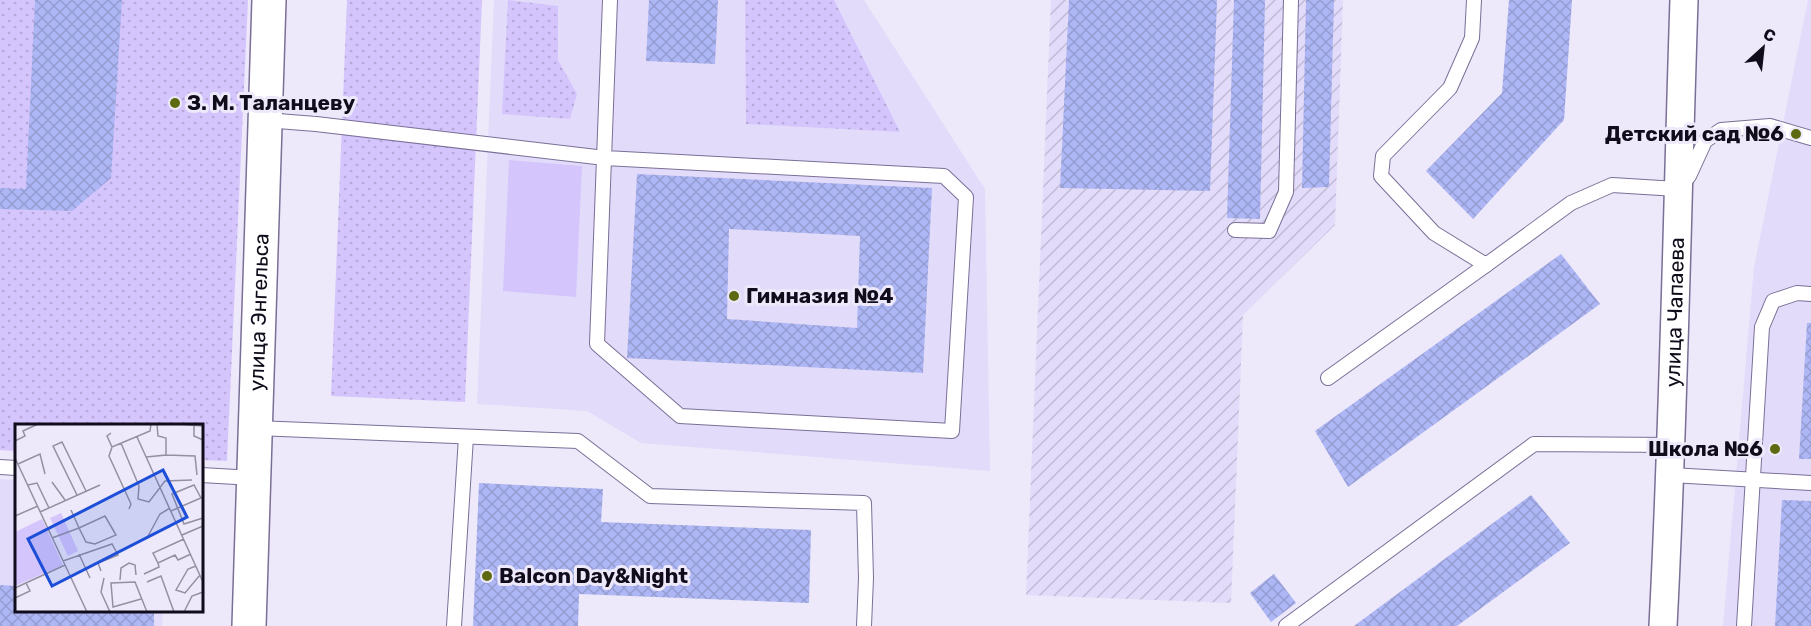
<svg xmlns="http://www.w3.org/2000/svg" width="1811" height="626" viewBox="0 0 1811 626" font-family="Rubik,sans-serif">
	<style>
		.built { fill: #e3dbfa }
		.industrial { fill: url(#industrial-furrows) }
		.park { fill: url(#park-dots) }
		.garden { fill: #d5c5fd }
		.building { fill: url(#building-cross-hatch); fill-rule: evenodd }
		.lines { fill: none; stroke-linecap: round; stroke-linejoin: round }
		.service-casing { stroke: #7a6f97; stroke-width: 16 }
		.minor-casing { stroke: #7a6f97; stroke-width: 30 }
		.tertiary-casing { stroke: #7a6f97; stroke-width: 36 }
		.service { stroke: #fff; stroke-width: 14 }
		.minor { stroke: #fff; stroke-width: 27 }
		.tertiary { stroke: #fff; stroke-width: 33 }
		.poi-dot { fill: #5e6a11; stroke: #ede8fa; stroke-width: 2 }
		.labels { text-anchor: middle; stroke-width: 6; stroke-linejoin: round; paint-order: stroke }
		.poi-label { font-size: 21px; font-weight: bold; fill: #110c1b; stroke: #ede8fa; text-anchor: start }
		.street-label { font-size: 21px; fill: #110c1b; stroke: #ede8fa }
		.inset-road { fill: none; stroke: #9590a1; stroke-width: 1.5 }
		.view { fill: #1d4ed8; fill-opacity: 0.15; stroke: #1d4ed8; stroke-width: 3 }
		.inset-edge { fill: none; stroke: #110c1b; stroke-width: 3 }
	</style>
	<defs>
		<pattern id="industrial-furrows" width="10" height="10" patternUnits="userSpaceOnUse" patternTransform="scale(1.5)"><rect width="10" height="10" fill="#e3dbfa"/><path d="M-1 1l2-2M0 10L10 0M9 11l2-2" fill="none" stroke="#c2bbd6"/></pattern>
		<pattern id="park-dots" width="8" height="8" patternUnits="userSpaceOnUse" patternTransform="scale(1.5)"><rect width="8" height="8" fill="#d5c5fd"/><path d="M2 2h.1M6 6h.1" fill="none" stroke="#b6a8d8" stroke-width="1.8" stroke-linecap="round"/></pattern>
		<pattern id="building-cross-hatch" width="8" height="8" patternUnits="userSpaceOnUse" patternTransform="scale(1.5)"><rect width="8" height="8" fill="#aeb7f5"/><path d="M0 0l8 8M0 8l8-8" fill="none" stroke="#959cd1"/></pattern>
	</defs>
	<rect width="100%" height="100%" fill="#ede8fa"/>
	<g class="built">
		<path d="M494,0h370l121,189 5,282 -349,-28 -54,-32 -110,-7z"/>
		<path d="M1808,0h3v626h-88l31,-359z"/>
		<path d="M0,479l16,1v130h147l-1,16h-162z"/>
	</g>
	<path class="industrial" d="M1051,0h292l-8,225 -92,90 -12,288 -205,-8z"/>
	<g class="park">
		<path d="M0,0h248l-21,461 -26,-1v-35h-185v26l-16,-1z"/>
		<path d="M347,0h135l-17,402 -134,-6z"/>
		<path d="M508,0l50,6v54l19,34 -7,25 -68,-5z"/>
		<path d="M745,0h89l66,132 -154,-8z"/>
	</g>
	<path class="garden" d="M509,160l73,6 -6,131 -73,-6z"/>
	<g class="building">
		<path d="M35,0h87l-11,178 -39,33 -72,-2v-21l26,1z"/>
		<path d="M649,0h69l-3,64 -69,-3z"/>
		<path d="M1069,0h148l-7,191 -150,-3z"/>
		<path d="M1234,0h31l-5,219 -33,-1z"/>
		<path d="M1306,0h28l-5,187 -27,1z"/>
		<path d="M1509,0h63l-8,120 -91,99 -47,-48 76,-78z"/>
		<path d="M637,174l295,14 -9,185 -296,-15zM729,229l131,7 -3,92 -130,-9z"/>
		<path d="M1561,254l39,50 -252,183 -33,-56z"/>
		<path d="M1807,323h4v136h-12z"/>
		<path d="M479,483l124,6 -2,33 210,8 -2,73 -230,-9 -1,32h-105z"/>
		<path d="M1531,495l39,48 -113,83h-103z"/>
		<path d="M1782,500l29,1v125h-36z"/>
		<path d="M1274,574l22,29 -25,19 -21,-29z"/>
		<path d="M0,585l16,1v24h138v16h-154z"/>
	</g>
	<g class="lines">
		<defs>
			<g id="service">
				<path d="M1474,0l-2,38 -22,50 -67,68 -2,20 53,57 52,32 85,-62 41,-18 65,4 12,-13 16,-35 16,-11 49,-4 41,12"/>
				<path d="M265,120l51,4 289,34 339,18 22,21 -14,234 -272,-15 -83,-72 13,-344"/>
				<path d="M1235,230l34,1 17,-39 5,-192"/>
				<path d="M1328,378l158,-113"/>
				<path d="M256,428l322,13 72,55 214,7 2,75 -2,48"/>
				<path d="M0,467l16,1"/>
				<path d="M201,475l53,3"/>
				<path d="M1671,475l140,8"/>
				<path d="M454,626l12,-189"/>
				<path d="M1286,626l248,-182 138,1"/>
				<path d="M1744,626l18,-299 11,-26 24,-8 14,1"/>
			</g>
			<g id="minor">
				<path id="s1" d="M1663,626c11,-209 14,-417 21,-626"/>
			</g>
			<g id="tertiary">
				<path id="s2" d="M249,626l20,-626"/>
			</g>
		</defs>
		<use href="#service" class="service-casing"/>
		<use href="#minor" class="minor-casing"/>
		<use href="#tertiary" class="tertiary-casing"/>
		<use href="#service" class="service"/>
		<use href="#minor" class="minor"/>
		<use href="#tertiary" class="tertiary"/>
	</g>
	<g class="poi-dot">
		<circle cx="175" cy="103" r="6"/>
		<circle cx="1796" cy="134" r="6"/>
		<circle cx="734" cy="296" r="6"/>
		<circle cx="1775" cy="449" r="6"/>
		<circle cx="487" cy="576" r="6"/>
	</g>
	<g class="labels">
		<g class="poi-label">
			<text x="187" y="110">З. М. Таланцеву</text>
			<text x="1784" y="141" text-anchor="end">Детский сад №6</text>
			<text x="746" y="303">Гимназия №4</text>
			<text x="1763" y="456" text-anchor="end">Школа №6</text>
			<text x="499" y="583">Balcon Day&amp;Night</text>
		</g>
		<g class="street-label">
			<text dy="7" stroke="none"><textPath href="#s2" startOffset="314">улица Энгельса</textPath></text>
			<text dy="7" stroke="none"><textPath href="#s1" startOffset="314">улица Чапаева</textPath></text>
		</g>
	</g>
	<g transform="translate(15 424)">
		<rect width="188" height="188" fill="#ede8fa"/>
		<path d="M46,89l17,38 -10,5 -18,-38zM27,95l21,46 -48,21v-54z" fill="#d5c5fd"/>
		<path class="inset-road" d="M163,0l25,2M179,2v10l9,4M96,9l-4,3 5,11 38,-16 1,-7M122,13l66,145M0,17l10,-5 -2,-5 15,-7M106,19l18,43 -1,13 11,3 16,-21 27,-1M97,23l-3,9 22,48 -2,5M151,31l29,1 2,19M131,33l20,-2v-17l-8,-2 -1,-12M0,34l72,154M3,40l22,-10 5,20M37,58l13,18M13,61l9,-2 12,25M62,71l-24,-49 9,-4 24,49M186,74l-7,-13 -22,9 12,30 19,-6M156,87l32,-14M25,88l60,-27M0,92l23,-10M167,111l21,-9M37,114l27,-10 26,-12 11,19 -21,9 -9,-2 -7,-14 -8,-18M132,114l13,-24 10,-6M169,115l-31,14 5,10 17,-8 3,5 13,-6M64,130l11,24M48,137l49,-17 6,11 -20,8 3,8M181,142l-8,3 -12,21 9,3 15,-18M129,150l15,-7 -1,-4M89,154l-3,14 9,20M105,156l1,-12 8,-5 6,2 1,10M132,158l14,-6 13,36M0,164l50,-23M0,174l15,-7 -4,-8M126,175l-28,8 -2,-24 24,-1 12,30M169,188l8,-16 11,-4"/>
		<path class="view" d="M148,46l24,47 -135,69 -24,-47z"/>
		<rect width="188" height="188" class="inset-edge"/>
	</g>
	<g transform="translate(1763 48) rotate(27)" stroke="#ede8fa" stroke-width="4.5" paint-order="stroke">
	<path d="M0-4.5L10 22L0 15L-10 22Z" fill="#110c1b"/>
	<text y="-9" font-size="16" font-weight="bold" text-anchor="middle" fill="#110c1b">С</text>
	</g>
</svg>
